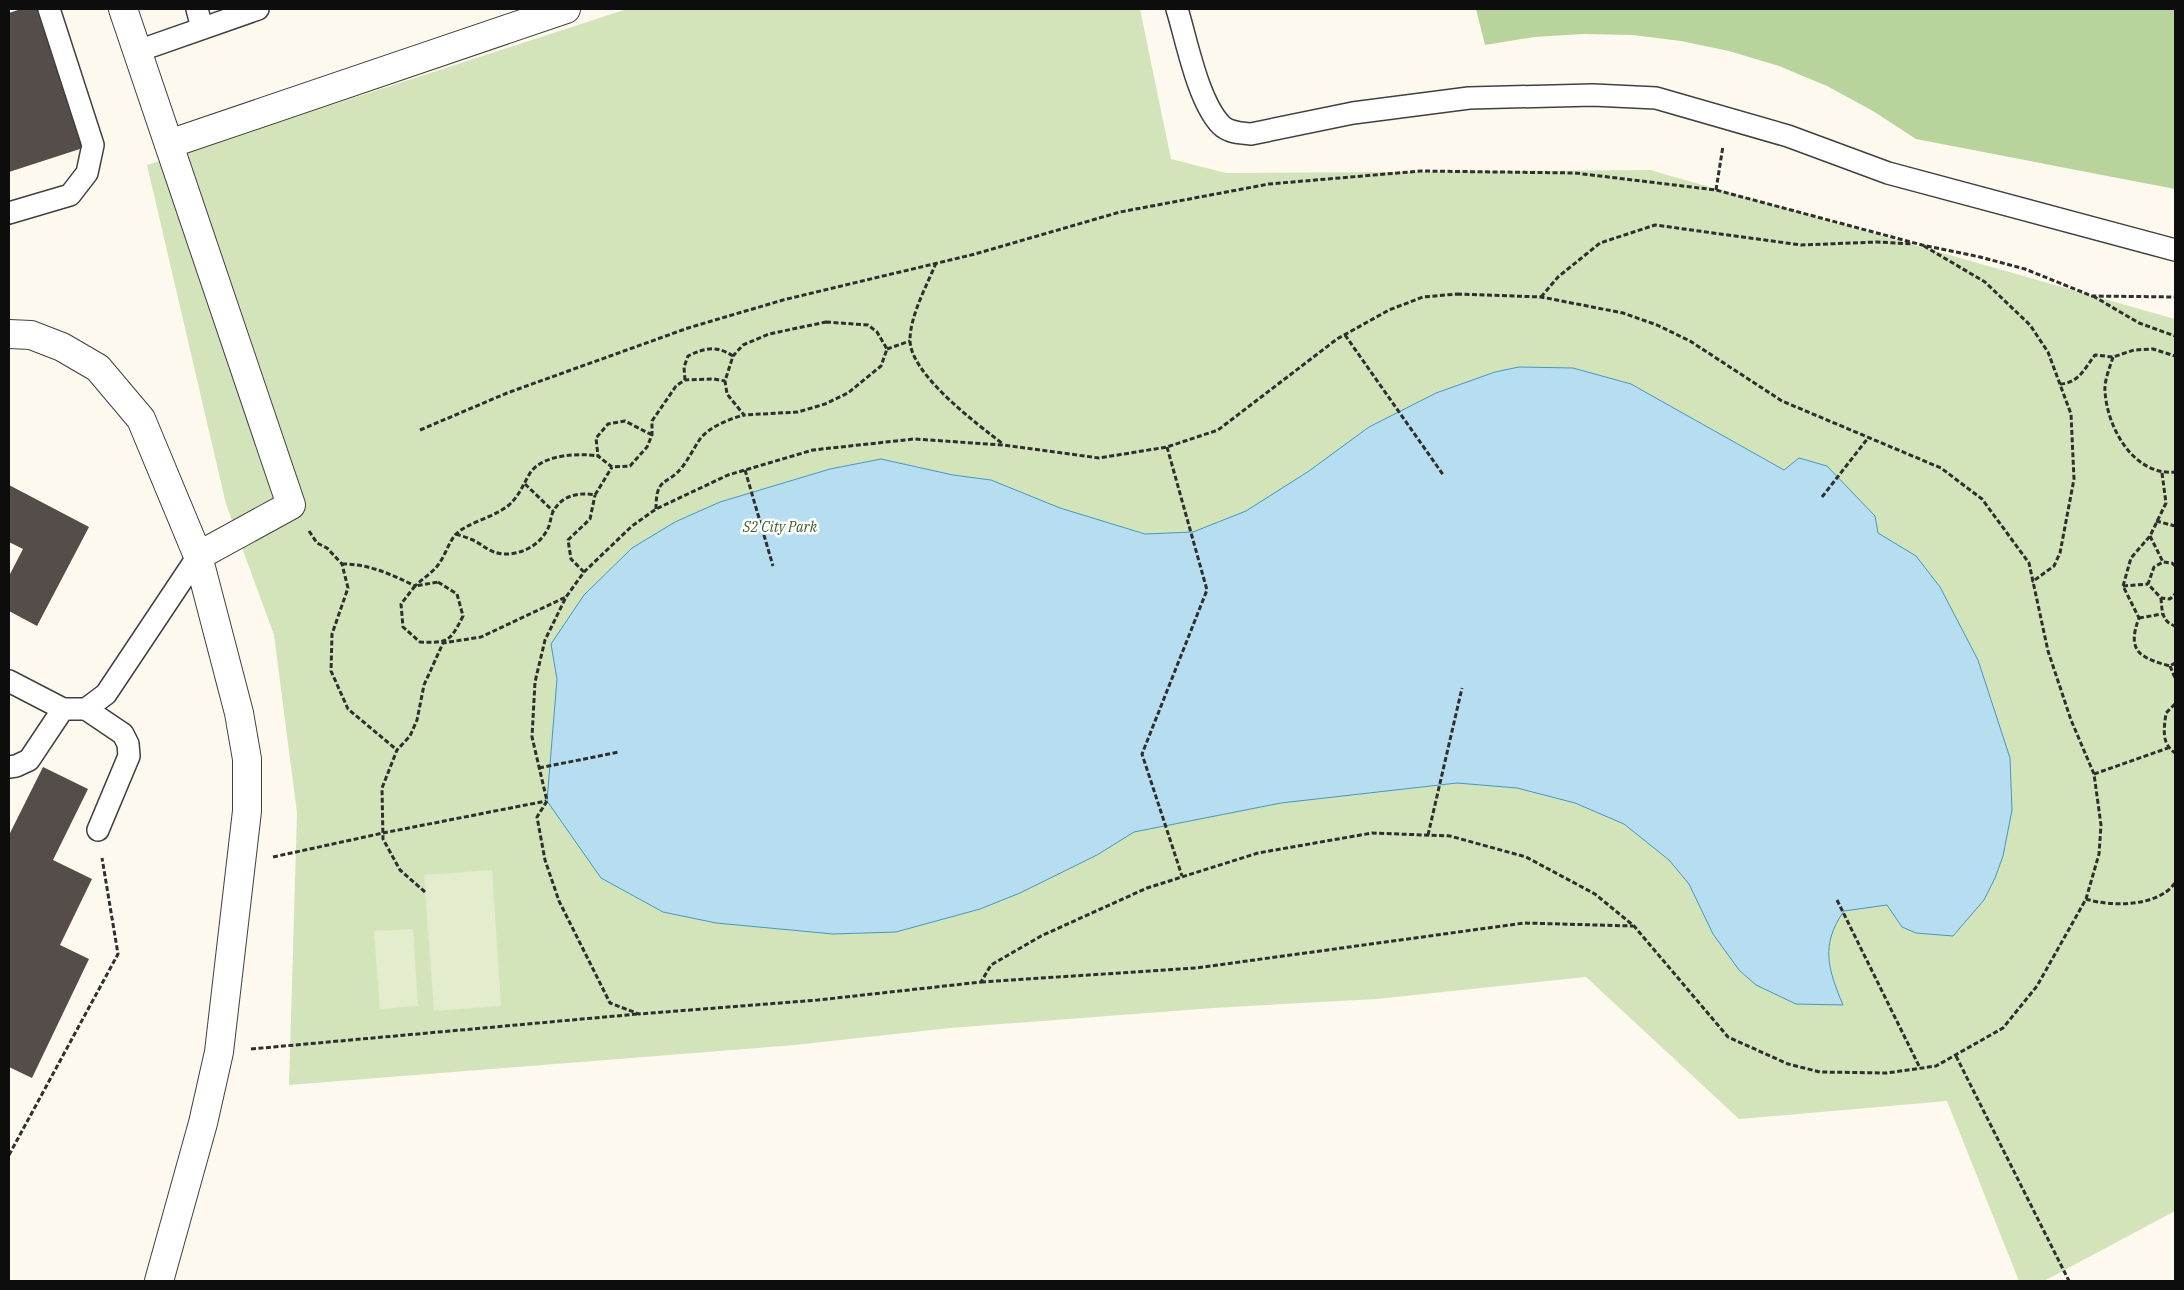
<svg xmlns="http://www.w3.org/2000/svg" width="2184" height="1290" viewBox="0 0 2184 1290" font-family="'IBM Plex Serif',serif">
	<style>
		.green { fill: #d3e4bb }
		.forest { fill: #b9d39c }
		.pitch { fill: #e3eccc }
		.water { fill: #b7def0; stroke: #4697bf }
		.building { fill: #544d4a }
		.lines { fill: none; stroke-linecap: round; stroke-linejoin: round }
		.lane-casing { stroke: #404040; stroke-width: 24 }
		.street-casing { stroke: #404040; stroke-width: 30 }
		.path { stroke: #2f2f2f; stroke-width: 3; stroke-dasharray: 5 2.5; stroke-linecap: butt }
		.lane { stroke: #fff; stroke-width: 21 }
		.street { stroke: #fff; stroke-width: 28 }
		.labels { text-anchor: middle; stroke-width: 5; stroke-linejoin: round; paint-order: stroke }
		.park-label { font-size: 14px; font-style: italic; fill: #345e24; stroke: #fff }
	</style>
	<rect width="100%" height="100%" fill="#fdf9ee"/>
	<path class="green" d="M627,9h513l31,150 55,14 424,-3 525,149v892l-131,70h-25l-72,-180 -208,18 -153,-142 -209,22 -164,9 -263,20 -155,17 -506,40 8,-272 -23,-178 -48,-131 -79,-339z"/>
	<path class="forest" d="M1476,9h699v180l-259,-50 -43,-28 -46,-25 -48,-20 -50,-15 -48,-10 -48,-6 -50,-1 -49,3 -49,8z"/>
	<g class="pitch">
		<path d="M492,870l9,136 -67,5 -10,-136z"/>
		<path d="M413,929l5,77 -38,3 -6,-78z"/>
	</g>
	<path class="water" d="M1519,367l54,1 58,16 153,86 15,-12 28,8 48,50 3,17 38,23 24,31 38,73 32,98 2,52 -9,46 -8,22 -11,22 -31,36 -37,-3 -14,-6 -15,-22 -43,6c-24,34 -16,58 -1,94l-47,-1 -40,-19 -17,-15 -26,-36 -24,-50 -20,-24 -45,-36 -49,-21 -58,-15 -60,-5 -176,20 -147,29 -37,23 -77,38 -40,16 -84,23 -63,2 -117,-11 -53,-11 -62,-34 -54,-77 10,-122 -6,-35 33,-49 48,-47 43,-26 45,-20 110,-33 51,-10 72,16 38,5 69,28 85,26 48,-2 53,-21 63,-40 60,-44 67,-34 59,-21z"/>
	<g class="building">
		<path d="M21,9h20l45,138 -77,25v-159z"/>
		<path d="M9,485l80,42 -52,99 -28,-15v-35l14,-27 -14,-7z"/>
		<path d="M43,767l45,22 -35,71 39,19 -32,66 29,14 -57,119 -23,-11v-232z"/>
	</g>
	<g class="lines">
		<defs>
			<g id="lane">
				<path d="M197,9l5,19"/>
				<path d="M1177,9c10,33 21,92 44,116 8,8 20,8 30,9l102,-21 116,-15 124,-3 63,3 132,38 100,37 287,77"/>
				<path d="M138,51l120,-42"/>
				<path d="M9,213l61,-18 17,-22 6,-28 -44,-136"/>
				<path d="M9,681l54,28h23l20,-15 92,-138"/>
				<path d="M86,709l37,25 5,10 1,12 -31,74"/>
				<path d="M9,767l7,-1 13,-6 34,-51"/>
			</g>
			<g id="street">
				<path d="M123,9l168,496 -93,51"/>
				<path d="M169,144l397,-135"/>
				<path d="M9,334l22,1 31,12 36,21 43,51 57,137 41,157 8,46v52l-28,241 -16,71 -44,158"/>
			</g>
		</defs>
		<use href="#lane" class="lane-casing"/>
		<use href="#street" class="street-casing"/>
		<g class="path">
			<path d="M1716,190l7,-44"/>
			<path d="M1924,246l61,36 45,43 18,27 23,62 3,65 -14,74 -6,13 -22,16"/>
			<path d="M936,263c-9,22 -26,53 -26,77 0,34 67,84 93,104"/>
			<path d="M1457,294l84,3 82,16 34,12 33,16 92,60 159,67 41,31 47,64 19,88 23,69 23,54 7,51 -2,29 -13,45 -49,87 -34,42 -67,38 -49,7 -67,-1 -32,-8 -60,-27 -94,-111 -39,-32 -69,-37 -76,-21 -78,-3 -114,20 -111,35 -106,48 -50,29 -10,17 -163,18 -179,14 -29,-11 -51,-102 -14,-41 -8,-43 10,-16 -15,-64 3,-55 10,-42 21,-43 18,-25 48,-46 24,-17 72,-34 85,-25 101,-11 89,6 96,13 68,-11 51,-17 119,-91 52,-29 34,-13z"/>
			<path d="M2093,296l46,27 36,13"/>
			<path d="M1541,297l17,-20 42,-34 55,-18 146,20 76,-3 36,2"/>
			<path d="M826,322l42,3 9,7 10,17 -6,17 -33,27 -23,11 -27,8 -54,3 -17,-21 -2,-13 8,-25 10,-11 26,-11z"/>
			<path d="M1345,335l99,141"/>
			<path d="M887,349l23,-8"/>
			<path d="M2113,357c-3,10 -9,24 -8,34 2,37 29,85 70,81"/>
			<path d="M685,380l-1,-13 4,-11c17,-8 28,-11 45,0"/>
			<path d="M2060,384c19,-1 24,-15 35,-29l18,2 21,-7 19,-1 22,7"/>
			<path d="M420,430l87,-37 181,-65 95,-28 192,-46 145,-42 149,-28 152,-13 154,2 141,17 206,55 58,12 45,12 67,27 83,1"/>
			<path d="M652,435l-27,-14 -17,3 -12,14 2,18 14,11 18,-1 17,-19 5,-12v-14l24,-35 9,-6 29,-1 11,2"/>
			<path d="M1167,447l40,143 -65,164 40,122"/>
			<path d="M745,470l28,96"/>
			<path d="M2162,473l4,30 -16,33 -19,22 -8,28 16,32c-13,34 2,40 31,48l5,-3"/>
			<path d="M525,484l28,27"/>
			<path d="M1822,497l46,-59"/>
			<path d="M656,509c0,-34 11,-22 27,-43 6,-8 11,-18 17,-27 9,-12 29,-20 44,-24"/>
			<path d="M2156,521l19,5"/>
			<path d="M309,531l8,12 10,5 15,16 6,24 -16,46 -1,37 17,38 49,41"/>
			<path d="M456,534c6,2 13,4 19,7 9,5 16,12 28,13 17,1 35,-8 43,-22 5,-7 4,-16 8,-22 9,-15 25,-18 41,-15l17,-28"/>
			<path d="M2150,536l13,26"/>
			<path d="M342,564c27,0 49,10 73,22 7,-7 17,-13 23,-21 7,-9 10,-21 17,-30 11,-12 40,-18 54,-30 10,-9 14,-20 21,-32 13,-19 49,-20 68,-17"/>
			<path d="M2175,566l-3,-3 -9,-1 -9,5 -6,17 13,14 9,1 5,-5"/>
			<path d="M584,572l-13,-13 -3,-19 22,-21 5,-24"/>
			<path d="M438,582l19,12 6,22c-13,26 -15,27 -43,26l-17,-15 -2,-23 14,-18z"/>
			<path d="M2123,586l25,-2"/>
			<path d="M2161,598c1,13 1,24 14,28"/>
			<path d="M2139,618l23,-4"/>
			<path d="M2170,666l5,12"/>
			<path d="M2175,704l-9,9c-2,16 -5,30 9,40"/>
			<path d="M539,768l80,-16"/>
			<path d="M2094,774l74,-26"/>
			<path d="M1428,835l34,-147"/>
			<path d="M273,857l110,-24 163,-32"/>
			<path d="M425,892l-25,-22 -17,-31 -1,-51 15,-38 13,-14 7,-16 7,-35 19,-42 38,-6 85,-40"/>
			<path d="M2086,899c25,8 72,8 89,-16"/>
			<path d="M1837,900l83,168"/>
			<path d="M981,982l215,-14 328,-45 109,3"/>
			<path d="M251,1049l387,-35"/>
			<path d="M1956,1056l113,225"/>
			<path d="M9,1155l109,-201 -16,-96"/>
		</g>
		<use href="#lane" class="lane"/>
		<use href="#street" class="street"/>
	</g>
	<g class="labels">
		<g class="park-label">
			<text x="780" y="532">S2 City Park</text>
		</g>
	</g>
	<rect width="2184" height="1290" fill="none" stroke="#0d0d0d" stroke-width="20"/>
</svg>
